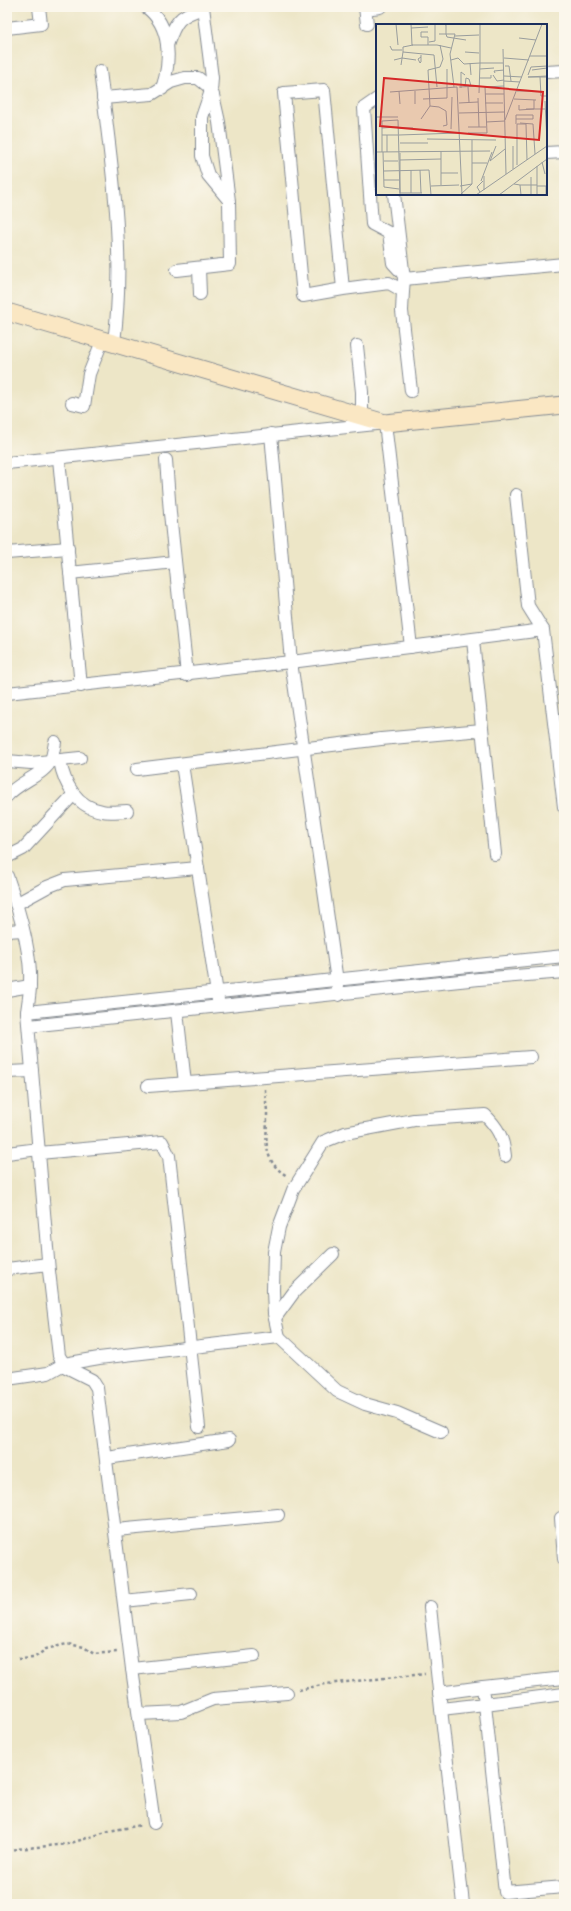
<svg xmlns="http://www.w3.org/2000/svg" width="571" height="1911" viewBox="0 0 571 1911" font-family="'Old Standard TT',serif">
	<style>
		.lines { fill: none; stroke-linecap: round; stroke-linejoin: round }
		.street-casing { stroke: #848a92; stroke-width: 14 }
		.secondary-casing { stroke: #848a92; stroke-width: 19 }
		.path { stroke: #848a92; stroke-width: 2.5; stroke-dasharray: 3 3; stroke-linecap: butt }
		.street { stroke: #fff; stroke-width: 12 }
		.secondary { stroke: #fae7c3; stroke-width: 17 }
		.inset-road { fill: none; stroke: #999d9d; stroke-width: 1 }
		.view { fill: #d62828; fill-opacity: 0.15; stroke: #d62828; stroke-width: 2 }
		.inset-edge { fill: none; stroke: #1b2f5e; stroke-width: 2 }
	</style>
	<rect width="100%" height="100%" fill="#fbf7ec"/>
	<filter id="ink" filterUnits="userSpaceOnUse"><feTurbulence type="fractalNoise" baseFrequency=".025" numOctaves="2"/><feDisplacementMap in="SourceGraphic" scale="8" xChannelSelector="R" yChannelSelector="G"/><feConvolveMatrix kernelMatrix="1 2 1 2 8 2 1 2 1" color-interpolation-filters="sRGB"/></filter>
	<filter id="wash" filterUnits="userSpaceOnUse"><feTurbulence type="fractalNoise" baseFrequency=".012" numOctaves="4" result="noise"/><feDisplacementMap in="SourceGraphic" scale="16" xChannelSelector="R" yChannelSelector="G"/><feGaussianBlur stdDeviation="0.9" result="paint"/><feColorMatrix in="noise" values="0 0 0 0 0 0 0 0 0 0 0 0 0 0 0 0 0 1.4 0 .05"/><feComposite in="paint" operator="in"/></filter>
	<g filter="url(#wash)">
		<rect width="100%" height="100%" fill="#ede6c7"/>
	</g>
	<g filter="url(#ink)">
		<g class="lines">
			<defs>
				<g id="street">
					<path d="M146,7c26,19 25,55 16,82"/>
					<path d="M203,7l9,71 -1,13 -9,26v39l6,19 19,23"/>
					<path d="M365,7l2,17"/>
					<path d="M365,9l15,-2"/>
					<path d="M7,28l34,-4 -2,-17"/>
					<path d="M167,45c9,-24 11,-29 36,-37"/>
					<path d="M100,71c11,89 26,182 14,271"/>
					<path d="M546,72l18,-1"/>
					<path d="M103,98l49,-4 19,-12 14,-4h13l10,8 5,9 6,27 10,79 1,63 -53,6"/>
					<path d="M377,99l-13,9 8,116 17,9 4,30 11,12"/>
					<path d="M546,153l18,-1"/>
					<path d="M394,194l10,85 160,-15"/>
					<path d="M199,268l1,26"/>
					<path d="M343,289l-40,7 -19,-203 40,-3 19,199 46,-6 14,8 1,-12"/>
					<path d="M403,291l-1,20 9,80"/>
					<path d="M357,346l5,46v23"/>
					<path d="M72,403l12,3 5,-32 14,-35"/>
					<path d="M271,434l20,228 48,333"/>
					<path d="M59,459l22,227"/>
					<path d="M166,460l4,53 17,162"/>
					<path d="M7,463l378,-40 26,224"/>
					<path d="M516,495l12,111 15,24"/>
					<path d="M7,553l61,-5"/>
					<path d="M70,573l105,-11"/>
					<path d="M473,640l22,214"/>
					<path d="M7,693l284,-31 252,-32 21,177"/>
					<path d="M7,761l24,2 49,-5"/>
					<path d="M60,761c4,23 17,46 42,50 8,2 17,0 25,0"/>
					<path d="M182,764l36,236"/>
					<path d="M137,769l244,-30 101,-9"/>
					<path d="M7,796c11,-14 39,-22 44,-36 2,-5 3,-12 4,-18"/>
					<path d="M7,857l16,-8 50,-54"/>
					<path d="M7,876c11,31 25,75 23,109 0,9 -2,18 -3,27"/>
					<path d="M16,904l31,-17 18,-7 133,-12"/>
					<path d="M7,931l16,-1"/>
					<path d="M7,990l23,-4"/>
					<path d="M177,1012l8,71"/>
					<path d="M29,1026l450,-47 85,-7"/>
					<path d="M7,1072l25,-1"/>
					<path d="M148,1086l383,-29"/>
					<path d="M7,1153l32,-4"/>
					<path d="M39,1153l123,-11 7,14 30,271"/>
					<path d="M7,1269l41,-5"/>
					<path d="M275,1318l19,-26 39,-38"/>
					<path d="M279,1337l-5,-23 -1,-24 1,-38 5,-25 14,-37 30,-48 22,-9 69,-13 71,-5c13,13 18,22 20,41"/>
					<path d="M7,1379l41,-6 16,-9 35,-6 180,-21 58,54 28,13 32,9 44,19"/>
					<path d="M107,1458l122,-18"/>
					<path d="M561,1518l3,41"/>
					<path d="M116,1530l162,-15"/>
					<path d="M124,1601l67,-7"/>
					<path d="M430,1607l11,102 44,-5 -2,-17 81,-9"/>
					<path d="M132,1669l122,-13"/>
					<path d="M439,1693l44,-6"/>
					<path d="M564,1694l-79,10 20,188 59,-5"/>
					<path d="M441,1709l22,195"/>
					<path d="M139,1714l42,-2 32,-13 74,-6"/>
					<path d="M154,1823l-22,-154 -35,-281 -5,-8 -26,-13 -7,-11 -10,-85 -22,-259 537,-56"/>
				</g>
				<path id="secondary" d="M7,312l378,111 179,-18"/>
			</defs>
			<use href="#street" class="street-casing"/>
			<use href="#secondary" class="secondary-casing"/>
			<g class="path">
				<path d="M265,1089c0,9 2,17 2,25 0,26 -6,46 20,62"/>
				<path d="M18,1659l16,-1 12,-9 21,-5 17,3 10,7 24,-2"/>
				<path d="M299,1690l27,-6 99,-10"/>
				<path d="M7,1850l61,-6 41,-13 33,-6"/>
			</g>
			<use href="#street" class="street"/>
			<use href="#secondary" class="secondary"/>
		</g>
	</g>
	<g transform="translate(376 24)">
		<rect width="171" height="171" fill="#ede6c7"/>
		<path class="inset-road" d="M20,0l2,21M35,0l1,21h25l14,3M67,0l3,1v9M104,0v39h23M35,4l17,-1M52,8h-7v5h7v8M63,10h16l-5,20 4,33M70,10l1,3 19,3M79,12l24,-1M143,14l17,2M53,18l6,-1v-17M14,22l2,4h10M127,25l3,125M27,28v-5l10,-2M89,28l14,1M154,32h17M45,33l-3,2 2,4 1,-1v-7M128,34l25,2M18,36l8,-2 14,2M75,36l7,-2 6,6 16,-1 -1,30M94,39l1,12M25,41l2,-13 31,3 3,32M129,42h4l2,15M71,45v18M104,45l14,-1M156,46l15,-2M119,49l-1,-2 10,-1M117,51l4,6 7,-1M152,51l3,-8 16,-1M128,52l18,1M171,52l-19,1h19M164,53l1,19h6M104,54h11v-3M128,57l16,1M81,63l5,108M83,63l21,-1M89,63l1,-9 3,1 2,7M92,63l1,15M85,64v-16l4,3M23,67l1,13M39,67v13M141,67h15M14,68l67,-5M109,70h19M102,74l1,29M47,75l24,-1v-11M138,75l22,1M169,77l2,41M83,79l19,-1M109,79h18M143,81v5l15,-1v-9M54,82l9,1 7,4 1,14 -4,1M150,85h19M83,89l45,-1M0,93h22M45,95l9,-13 -2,-36 12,-3 3,-8 -3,-14M140,95v-4h17v4M129,96l37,-96M110,98l19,-1M144,99l13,1 2,30M140,100v-5h17M92,103h18M6,104l16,-1M23,104h14M75,105l1,-32M92,109h19l-2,-46 19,-1M6,111h16M11,111v17M23,111l59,-2M51,115l69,1M24,119h28M120,122l-6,15 15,-12M137,122v23M65,127v34M0,128l114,-1M6,128v-31l16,-1 2,75M7,128l1,35 15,2M24,129v40h22M24,136l41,-1M8,137h14M166,138l3,12M96,139h15M141,141v-41h9l1,36M161,142v19M35,146v23M44,146l1,23M8,147l45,-1 2,25M65,149h17M155,153v8h6v10M8,156h15M105,157l11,-29M138,160l6,1 1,10M144,161h11v10M55,162l28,-1M84,162l12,-2M161,162h9v9M108,166v-14M104,168l-3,-5 6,-6M85,170l11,-10v-44M100,171l71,-49M123,171l48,-36"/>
		<path class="view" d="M8,54l159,14 -4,48 -159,-14z"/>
		<rect width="171" height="171" class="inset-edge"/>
	</g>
	<rect width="571" height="1911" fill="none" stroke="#fbf7ec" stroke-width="24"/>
</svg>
